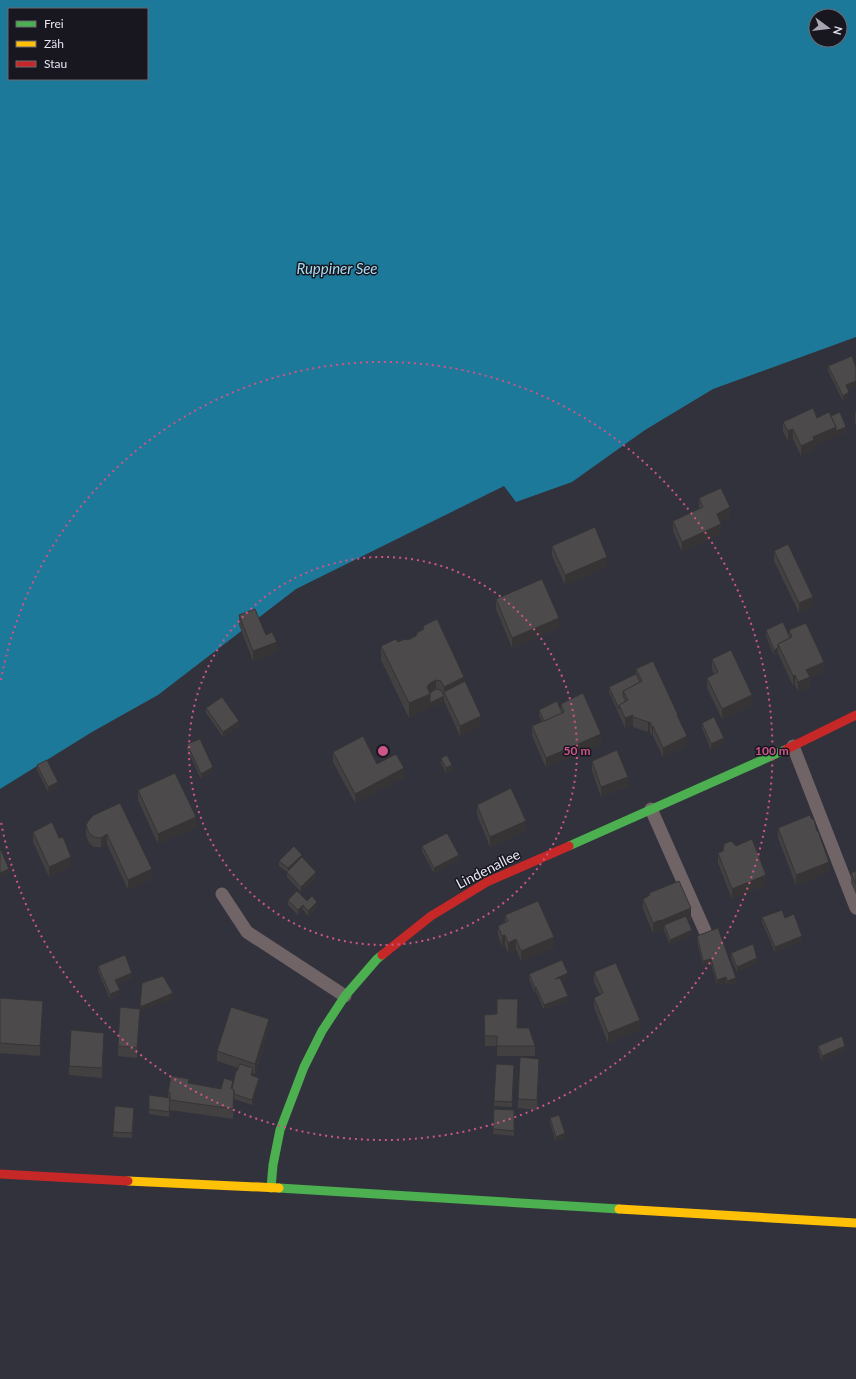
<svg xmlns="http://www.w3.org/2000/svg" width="856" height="1379" viewBox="0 0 856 1379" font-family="Lato,sans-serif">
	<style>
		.water { fill: #1d7999; fill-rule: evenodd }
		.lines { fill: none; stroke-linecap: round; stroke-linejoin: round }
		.lane { stroke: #716466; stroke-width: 13 }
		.fast { stroke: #4caf50; stroke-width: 9 }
		.slow { stroke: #ffc107; stroke-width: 9 }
		.jam { stroke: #c62828; stroke-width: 9 }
		.wall { fill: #424041 }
		.shaded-wall { fill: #363435 }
		.building { fill: #4d4a4c; stroke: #363435 }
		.ring { fill: none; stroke: #cd5688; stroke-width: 2; stroke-dasharray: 2 4 }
		.labels { text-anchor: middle; stroke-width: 3; stroke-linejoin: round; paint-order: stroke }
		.street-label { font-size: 14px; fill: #e6e5f2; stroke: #181720 }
		.water-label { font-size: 15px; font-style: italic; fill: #a8dcf3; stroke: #181720 }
		.centre { fill: #cd5688; stroke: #181720; stroke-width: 2 }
		.ring-label { font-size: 12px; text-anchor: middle; font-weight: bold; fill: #cd5688; stroke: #181720; stroke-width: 3; stroke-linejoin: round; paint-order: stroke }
	</style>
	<rect width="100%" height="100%" fill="#32323c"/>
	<path class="water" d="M0,0h856v337l-143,52 -68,41 -73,52 -56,20 -12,-16 -208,103 -138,106 -66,37 -92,57zM9,9h138v70h-138zM816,16h24v24h-24z"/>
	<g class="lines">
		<g class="lane">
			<path d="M793,746l63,162"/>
			<path d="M651,809l54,122"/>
			<path d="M222,894l25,38 98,64"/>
		</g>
		<g class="fast">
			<path d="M569,846l218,-97"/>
			<path d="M271,1188l2,-23 7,-35 24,-63 18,-36 23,-35 32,-37 5,-4"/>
			<path d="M279,1188l340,21"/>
		</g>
		<g class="slow">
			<path d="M128,1181l151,7"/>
			<path d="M619,1209l237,14"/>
		</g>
		<g class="jam">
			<path d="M787,749l69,-34"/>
			<path d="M382,955l49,-39 56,-34 82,-36"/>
			<path d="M0,1174l128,7"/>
		</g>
	</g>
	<g class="wall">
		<path d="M828,366l20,23 1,8 -6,4 -15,-30z"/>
		<path d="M856,411v14l-1,-3v-10z"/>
		<path d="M831,416l15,16 -32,14v4l-13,6 -8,-17 -5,2 -5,-9v-10z"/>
		<path d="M699,498l31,19 -10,5 1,12 -39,18 -9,-21v-10l26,-12z"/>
		<path d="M552,546l55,21 -42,18 -13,-29z"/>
		<path d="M774,551l39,55 -14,7 -25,-52z"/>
		<path d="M496,599l63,29 -47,20 -16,-39z"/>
		<path d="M239,615l27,20 11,17 -24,9 -14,-36z"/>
		<path d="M423,626l41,56 17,44 -21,10 -16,-35 -35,17 -28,-58v-14l27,-6 8,-4 7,-6z"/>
		<path d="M766,630l23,7v-7l35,41 -14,7v9l-12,5 -3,-7 -2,1 -15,-33 -4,2 -8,-19z"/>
		<path d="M712,659l40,46 -30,14 -15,-31v-10l7,-4 -2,-5z"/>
		<path d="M636,669l42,49 9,28 -24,11 -10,-21h-1l-2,-4h-2l-15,-5v-2l-8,3 -16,-36v-5l27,-13z"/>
		<path d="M561,704l40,40 -55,24 -14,-32v-10l10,-4 -3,-7v-5l22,-1z"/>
		<path d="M206,708l33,18 -16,11 -17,-24z"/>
		<path d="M702,723l22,21 -13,6 -9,-22z"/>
		<path d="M187,744l26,28 -12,7 -14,-30z"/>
		<path d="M333,752l44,12 27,14 -49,25 -22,-41z"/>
		<path d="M441,758l11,13 -6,2 -5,-10z"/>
		<path d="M592,761l36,26 -27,10 -9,-26z"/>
		<path d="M37,765l21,22 -10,5 -11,-22z"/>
		<path d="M138,790l58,37 -38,17 -20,-44z"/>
		<path d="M477,805l49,26 -36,16 -13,-32z"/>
		<path d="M94,815l58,64 -24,11 -21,-46 -6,3h-7l-5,-4 -3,-8v-10z"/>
		<path d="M778,828l39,3 12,41 -33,13 -18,-47z"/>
		<path d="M33,832l38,35 -22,10 -16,-35z"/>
		<path d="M422,846l37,14 -25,13 -12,-22z"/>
		<path d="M718,853l48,32 -34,14 -14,-36z"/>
		<path d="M302,858l14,19 -15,15 -14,-15v-5l-8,-6v-5z"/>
		<path d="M856,871v23l-5,-11v-10z"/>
		<path d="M649,893l42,25 -3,2 4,16 -22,9 -6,-15 -4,1v-1l-7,3 -10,-24v-10l6,-3z"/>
		<path d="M288,900l19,1 10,6 -9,9 -5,-6 -5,5 -10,-10z"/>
		<path d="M505,915l49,32 -33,14 -5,-12 -8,4 -3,-8 -3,1 -4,-11v-9l7,-4z"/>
		<path d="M762,917l23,1 17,23 -27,11 -13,-30z"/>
		<path d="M697,936l39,47 -9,3 -1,-4 -9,3 -6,-21 -8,2 -6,-25z"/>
		<path d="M731,953l26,10 -20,9 -6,-14z"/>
		<path d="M98,966l34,12 -15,6 3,11 -10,4 -12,-28z"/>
		<path d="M594,972l46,58 -32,13 -14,-36v-9l6,-3 -6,-13z"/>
		<path d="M529,974l39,4 -7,3 7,20 -24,9 -8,-18 -1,1 -6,-14z"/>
		<path d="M0,998l43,13 -3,45 -40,-3z"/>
		<path d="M497,1014l21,14 17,18v10h-38v-10h-12l-1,-31z"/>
		<path d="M140,1019l-3,39 -19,-2v-10z"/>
		<path d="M269,1029l-14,45 -2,-1 -1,3 7,7 -7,22 -18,-6 -1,20 -63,-9v-3l-1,10 -20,-3v-19l19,3v-5l20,-10 33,6 12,-4 5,-17 -21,-7v-10z"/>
		<path d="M104,1043l-2,35 -33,-3v-9z"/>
		<path d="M818,1046l27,5 -23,10 -4,-10z"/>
		<path d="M539,1068l-2,42 -19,-2v-9z"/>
		<path d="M514,1070l-2,37 -18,-1v-5z"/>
		<path d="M494,1109l20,1v26l-21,-2z"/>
		<path d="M134,1114l-2,24 -19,-1v-5z"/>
		<path d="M550,1118l15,20 -9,4 -6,-19z"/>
	</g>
	<g class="shaded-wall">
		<path d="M856,381v5l-10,4v-5z"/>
		<path d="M849,392v5l-6,4v-5z"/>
		<path d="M836,427h10v5l-32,14v4l-13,6v-10l12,-9z"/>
		<path d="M793,429v10l-5,2v-10z"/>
		<path d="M730,507v10l-13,7v-10z"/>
		<path d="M721,524v10l-39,18v-10z"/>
		<path d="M607,557v10l-42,18v-10z"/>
		<path d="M813,597v9l-14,7v-10z"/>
		<path d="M559,618v10l-47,20v-10z"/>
		<path d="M277,642v10l-24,9v-10z"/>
		<path d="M778,648v5l-4,2v-5z"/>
		<path d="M824,662v9l-14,7v9l-12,5v-10l8,-12z"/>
		<path d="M795,675v10l-2,1v-10z"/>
		<path d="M464,677v15h-20v-5z"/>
		<path d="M436,680v14l8,2v5l-35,17v-15l18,-16 2,-3z"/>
		<path d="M752,695v10l-30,14v-10z"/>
		<path d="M633,715v10l-8,3v-10z"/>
		<path d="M481,716v10l-21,10v-10z"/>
		<path d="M239,721v5l-16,11v-5z"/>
		<rect x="648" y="722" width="2" height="10"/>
		<path d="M653,726v10h-1v-9z"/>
		<path d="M601,734v10l-55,24v-10z"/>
		<path d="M687,736v10l-24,11v-9z"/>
		<path d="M724,738v6l-13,6v-6z"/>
		<path d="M452,765v6l-6,2v-5z"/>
		<path d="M213,767v5l-12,7v-5z"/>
		<path d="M404,768v10l-49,25v-9z"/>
		<path d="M628,777v10l-27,10v-10z"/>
		<path d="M58,782v5l-10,5v-5z"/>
		<path d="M196,817v10l-38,17v-10z"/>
		<path d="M526,821v10l-36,16v-10z"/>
		<path d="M107,834v10l-6,3v-9z"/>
		<path d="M302,855v5l-14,13v-5z"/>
		<path d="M459,855v5l-25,13v-5z"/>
		<path d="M71,857v10l-22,10v-10z"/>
		<path d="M829,862v10l-33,13v-10z"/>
		<path d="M9,869v5l-9,4v-5z"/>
		<path d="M152,869v10l-24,11v-10z"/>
		<path d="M316,872v5l-15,15v-5z"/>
		<path d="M766,875v10l-34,14v-10z"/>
		<path d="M317,902v5l-9,9v-5z"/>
		<path d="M303,905v5l-5,5v-5z"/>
		<path d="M691,908v10l-25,11 -2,-4v5l-4,1v-10z"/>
		<path d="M660,920v10l-7,3v-10z"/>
		<path d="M692,930v6l-22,9v-5z"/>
		<path d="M505,935v10l-3,1v-10z"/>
		<path d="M802,936v5l-27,11v-5z"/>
		<path d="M554,937v10l-33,14v-10z"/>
		<path d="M516,939v10l-8,4v-10z"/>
		<path d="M757,958v5l-20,9v-5z"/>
		<path d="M711,959v5l-8,2v-5z"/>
		<path d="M132,973v5l-17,7v-5z"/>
		<path d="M568,973v5l-13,6v-5z"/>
		<path d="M726,977v5l-9,3v-5z"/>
		<path d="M736,978v5l-9,3v-5z"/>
		<path d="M536,987v5l-1,1v-5z"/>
		<path d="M120,990v5l-10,4v-5z"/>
		<path d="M173,993v5l-33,14v-5z"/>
		<path d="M568,996v5l-24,9v-5z"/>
		<path d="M43,1001v10l-3,45v-10z"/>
		<path d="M140,1009v10l-3,39v-10z"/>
		<path d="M269,1019v10l-14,45v-10z"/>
		<path d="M640,1020v10l-32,13v-10z"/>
		<path d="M104,1033v10l-2,35v-10z"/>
		<path d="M845,1046v5l-23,10v-5z"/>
		<path d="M539,1059v9l-2,42v-10z"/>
		<path d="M253,1068v5l-2,7v-5z"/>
		<path d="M259,1078v5l-7,22v-5z"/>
		<path d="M234,1090v9l-1,20v-10z"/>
		<path d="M565,1133v5l-9,4v-5z"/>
	</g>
	<g class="building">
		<path d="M852,356l4,11v14l-10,4 3,7 -6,4 -15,-30z"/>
		<path d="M813,408l4,10 12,-6 7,15 -23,10 1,3 -13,6 -8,-17 -5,2 -5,-9z"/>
		<path d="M840,412l6,15 -10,4v-4l-5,-11z"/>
		<path d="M721,488l9,19 -13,7 4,10 -39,18 -9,-21 30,-14 -4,-9z"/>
		<path d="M595,527l12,30 -42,18 -13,-29z"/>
		<path d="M788,544l25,53 -14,6 -25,-52z"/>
		<path d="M542,579l17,39 -47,20 -16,-39z"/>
		<path d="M255,609l11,26 6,-3 5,10 -24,9 -14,-36z"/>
		<path d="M437,619l27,58 -20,10 -3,-6 -5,-1 -7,4 -2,3 3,7 -21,9 -28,-57 15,-7 2,3 7,-3 3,1 8,-4 1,-3 7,-4 -1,-3z"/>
		<path d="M783,622l7,16 -12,6v4l-4,2 -8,-20z"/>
		<path d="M806,623l18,39 -18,8 4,7 -12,5 -3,-7 -2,1 -15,-32 14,-7 -3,-7z"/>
		<path d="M731,650l21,45 -30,14 -15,-31 11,-6 -6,-13z"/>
		<path d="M653,661l25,54h-1l10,21 -24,12 -10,-22 -1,1 -2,-5h-2l-15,-5v-2l-8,3 -6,-13 9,-5 -5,-9 19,-10 -6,-12z"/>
		<path d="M636,674l4,8 -17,9v5l3,5 -7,4v4l-10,-22z"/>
		<path d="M465,681l16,35 -21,10 -16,-34z"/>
		<path d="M436,689l5,1 3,6 -14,7v-10z"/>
		<path d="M583,693l18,41 -55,24 -14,-32 32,-14 -3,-8z"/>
		<path d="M222,697l17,24 -16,11 -17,-24z"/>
		<path d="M557,701l5,12 -18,8 -5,-11z"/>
		<path d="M714,717l10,21 -13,6 -9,-21z"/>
		<path d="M363,736l14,28 19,-10 8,14 -49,26 -22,-42z"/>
		<path d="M200,739l13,28 -12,7 -14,-30z"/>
		<path d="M617,750l11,27 -27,10 -9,-26z"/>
		<path d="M447,755l5,10 -6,3 -5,-10z"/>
		<path d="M47,760l11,22 -10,5 -11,-22z"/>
		<path d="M175,773l21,44 -38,17 -20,-44z"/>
		<path d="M511,788l15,33 -36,16 -13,-32z"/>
		<path d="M120,803l32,66 -24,11 -21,-46 -6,4 -7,-1 -5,-4 -3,-8 3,-5 5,-5z"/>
		<path d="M810,815l1,3 3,2 3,11h1l11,31 -33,13 -18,-47z"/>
		<path d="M52,822l7,16 4,-1 8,20 -22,10 -16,-35z"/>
		<path d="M447,833l12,22 -25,13 -12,-22z"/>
		<path d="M752,839l14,36 -34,14 -14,-36 5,-2 1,-7 7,-3 5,5z"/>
		<path d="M294,846l8,9 -14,13 -9,-7z"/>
		<path d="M0,848l9,21 -9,4z"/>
		<path d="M302,857l14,15 -15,15 -14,-15z"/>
		<path d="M856,871v13l-5,-11z"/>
		<path d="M679,881l12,27 -31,13v-1l-7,3 -10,-24 7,-4 -1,-2z"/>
		<path d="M297,891l10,10 5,-5 5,6 -9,9 -5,-6 -5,5 -10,-10z"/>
		<path d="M538,901l16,36 -33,14 -5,-12 -8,4 -3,-8 -3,1 -4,-10 10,-5 -3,-6z"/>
		<path d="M782,910l3,8 9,-4 8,22 -27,11 -13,-30z"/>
		<path d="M686,916l6,14 -22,10 -6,-15z"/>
		<path d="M718,928l18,50 -9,3 -1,-4 -9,3 -6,-21 -8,2 -6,-25z"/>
		<path d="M753,944l4,14 -20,9 -6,-14z"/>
		<path d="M125,955l7,18 -17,7 5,10 -10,4 -12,-28z"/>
		<path d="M562,960l6,13 -13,6 5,-1 8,18 -24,9 -8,-18 -1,1 -6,-14z"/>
		<path d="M616,963l24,57 -32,13 -14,-35 9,-5 -9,-21z"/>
		<path d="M163,976l10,17 -33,14 2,-24z"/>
		<path d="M0,998l43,3 -3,45 -40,-3z"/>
		<path d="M497,999h21l-1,29h12l6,18h-38v-10h-12l-1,-21 13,-1z"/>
		<path d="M120,1007l20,2 -3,39 -19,-2z"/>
		<path d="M231,1007l38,12 -14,45 -38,-13z"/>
		<path d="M71,1030l33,3 -2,35 -33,-2z"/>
		<path d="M842,1036l3,10 -23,10 -4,-10z"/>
		<path d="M520,1057l19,2 -2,41 -19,-1z"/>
		<path d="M240,1064l13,4 -2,7 8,3 -7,22 -18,-6v-4l-2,-1 4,-18h1z"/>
		<path d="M496,1064l18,1 -2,37 -18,-1z"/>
		<path d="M171,1076l18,3 -1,4 33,6 3,-11 9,3 -2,7 3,2 -1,19 -63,-9v-7h-2z"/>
		<path d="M149,1095l21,3 -1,14 -20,-3z"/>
		<path d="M115,1106l19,2 -2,25 -19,-1z"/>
		<path d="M494,1109l20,1v21l-21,-2z"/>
		<path d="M559,1115l6,18 -9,4 -6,-19z"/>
	</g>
	<g class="ring">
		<circle cx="383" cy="751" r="194"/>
		<path d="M1 680A389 389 0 1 1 1 822"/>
	</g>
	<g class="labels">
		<g class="street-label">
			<text transform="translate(488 869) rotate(-27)" y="5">Lindenallee</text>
		</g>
		<g class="water-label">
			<text x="337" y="274">Ruppiner See</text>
		</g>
	</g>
	<circle cx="383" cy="751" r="6" class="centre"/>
	<g class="ring-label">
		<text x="577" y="755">50 m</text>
		<text x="772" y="755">100 m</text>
	</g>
	<rect x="8" y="8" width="140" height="72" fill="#181720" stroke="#6a6974"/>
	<rect x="16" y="21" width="20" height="6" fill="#4caf50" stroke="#6a6974"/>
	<text x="44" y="28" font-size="12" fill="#e6e5f2">Frei</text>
	<rect x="16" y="41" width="20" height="6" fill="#ffc107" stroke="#6a6974"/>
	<text x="44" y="48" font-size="12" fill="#e6e5f2">Zäh</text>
	<rect x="16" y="61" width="20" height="6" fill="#c62828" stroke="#6a6974"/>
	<text x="44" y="68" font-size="12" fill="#e6e5f2">Stau</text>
	<g transform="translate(828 28) rotate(105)"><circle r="19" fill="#181720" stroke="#6a6974"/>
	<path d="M0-3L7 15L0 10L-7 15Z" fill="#a7a6b2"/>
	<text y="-6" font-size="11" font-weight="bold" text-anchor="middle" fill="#e6e5f2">N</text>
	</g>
</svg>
